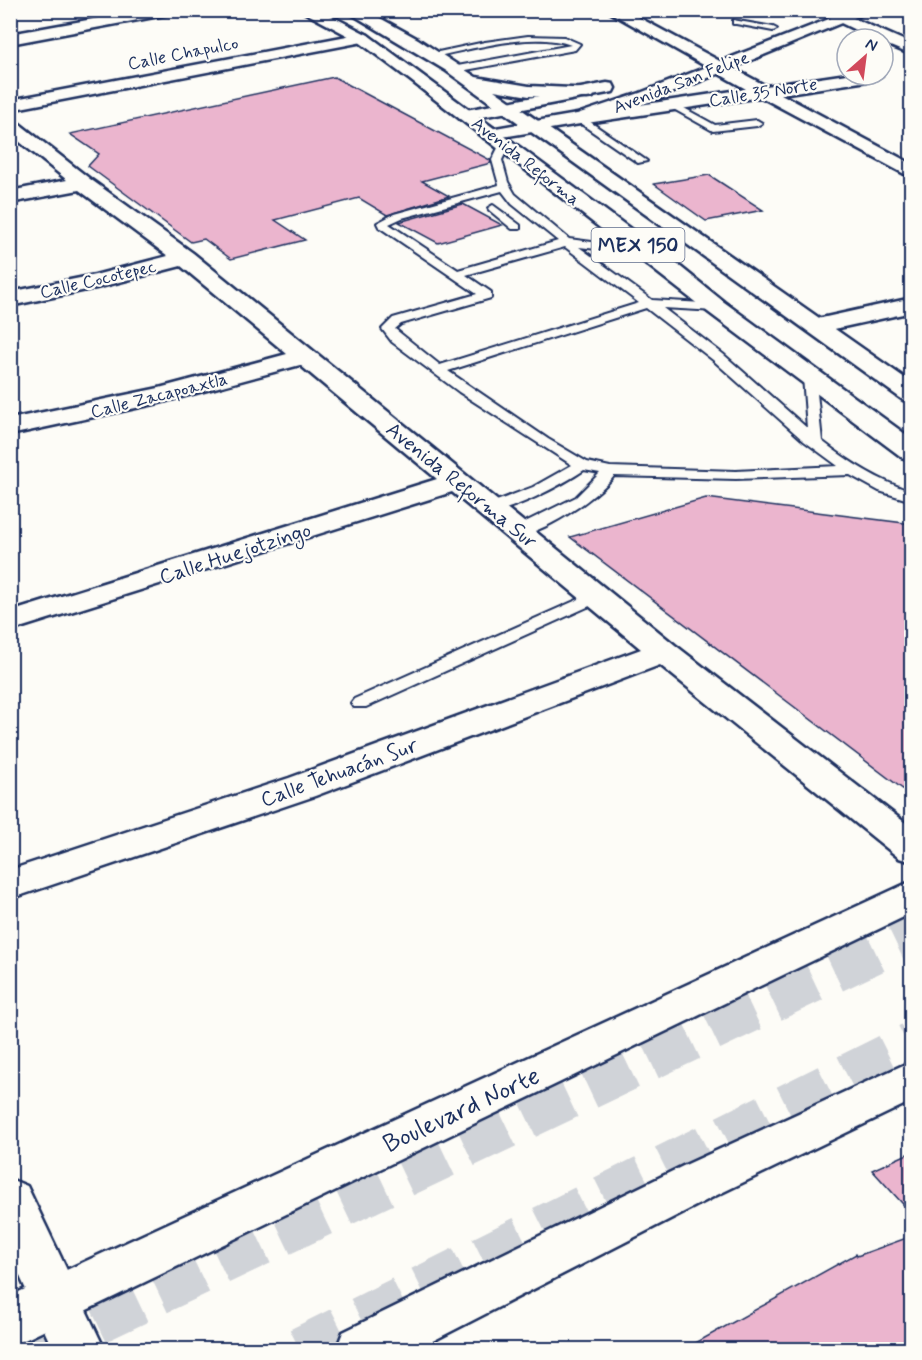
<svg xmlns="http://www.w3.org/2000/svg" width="922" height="1360" viewBox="0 0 922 1360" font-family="Mynerve,sans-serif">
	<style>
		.building { fill: #ebb5ce; stroke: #1b2f5e; stroke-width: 1.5 }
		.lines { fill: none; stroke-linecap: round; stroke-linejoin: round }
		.primary-tunnel-far1 { stroke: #d0d3d8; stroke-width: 35; stroke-dasharray: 35 17; stroke-linecap: butt }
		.primary-tunnel { stroke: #d0d3d8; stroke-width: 46; stroke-dasharray: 46 22; stroke-linecap: butt }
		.service-casing { stroke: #1b2f5e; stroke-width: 4 }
		.minor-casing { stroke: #1b2f5e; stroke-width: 5 }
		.secondary-casing { stroke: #1b2f5e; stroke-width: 5 }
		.primary-casing { stroke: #1b2f5e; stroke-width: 5 }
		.service { fill: #fdfcf7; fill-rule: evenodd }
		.minor { fill: #fdfcf7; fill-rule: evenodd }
		.secondary { fill: #fdfcf7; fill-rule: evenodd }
		.primary { fill: #fdfcf7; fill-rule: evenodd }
		.labels { text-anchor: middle; stroke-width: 4.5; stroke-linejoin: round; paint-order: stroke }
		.far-street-label { font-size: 18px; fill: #1b2f5e; stroke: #fdfcf7 }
		.shield { fill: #fdfcf7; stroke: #5f6c8c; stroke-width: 1.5 }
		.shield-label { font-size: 20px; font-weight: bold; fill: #1b2f5e }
		.street-label { font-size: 21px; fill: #1b2f5e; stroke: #fdfcf7 }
		.near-street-label { font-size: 26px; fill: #1b2f5e; stroke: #fdfcf7 }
	</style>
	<rect width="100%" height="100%" fill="#fdfcf7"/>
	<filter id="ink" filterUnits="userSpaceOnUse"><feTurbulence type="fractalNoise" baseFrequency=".0167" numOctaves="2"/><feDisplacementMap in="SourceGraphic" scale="12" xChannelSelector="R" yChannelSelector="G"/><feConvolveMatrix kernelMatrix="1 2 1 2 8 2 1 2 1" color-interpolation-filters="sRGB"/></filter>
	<g filter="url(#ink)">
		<g class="building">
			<path d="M334,77l156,83 1,3 -69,18 27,15 -62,19 -28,-17 -84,22 30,20 -74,19 -27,-20 -13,3 -103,-76 11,-12 -29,-20z"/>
			<path d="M709,175l54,35 -57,11 -52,-37z"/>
			<path d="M463,204l39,21 -64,18 -39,-21z"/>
			<path d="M706,498l206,26v272l-342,-259z"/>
			<path d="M912,1152v62l-40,-44z"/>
			<path d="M912,1236v114h-229l173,-96 1,2z"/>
		</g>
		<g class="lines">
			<path class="primary-tunnel-far1" d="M903,936l9,-4"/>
			<g class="primary-tunnel">
				<path d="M35,1350l871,-415"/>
				<path d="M300,1350l612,-305"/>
			</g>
			<defs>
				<g id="service">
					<path d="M733,20l40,7 4,2 -4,2 -37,-7h-3z"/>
					<path d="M528,36l36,1 16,7 -5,6 -120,22 -3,-1v-4l119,-22c-38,-14 -99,4 -138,12l-4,-3 56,-12z"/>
					<path d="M673,102l42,23 42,-5 5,3 -5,3 -44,5 -43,-24v-4z"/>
					<path d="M577,117h6l64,44 -9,2 -61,-42z"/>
					<path d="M500,144l9,2 -7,14 6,22 7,12 54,45 84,11 2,2 -6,3 -70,-8 73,53 68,4 2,3 -2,3 -4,1 -53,-3 60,46 84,74 -4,-51 7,-4 5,1 7,67c28,22 56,39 90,51v9l-33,-10 -29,-16 -114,4 -122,-3c-14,19 -77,64 -101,58l-2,-3 2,-3 63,-31 24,-24 -16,-3c-17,12 -79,46 -98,41l-3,-3 3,-3 47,-18 39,-22 -113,-73 -67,-50 -10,-13 11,-11 84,-24 -98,-67 -2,-4 17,-9 105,-29 -7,-25zM502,191l10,13 46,37 -100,29 -69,-46 13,-6zM565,247l74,56 -199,62 -45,-36 6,-5 90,-26v-6l-25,-17zM646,308l67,52 91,81 34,25 -102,5 -126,-4 -23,-5 -39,-23 -100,-68z"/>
					<path d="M493,205l27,20v4h-8l-23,-19 -1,-2z"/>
					<path d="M597,591l6,1 2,4 -2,4 -237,107h-12l-3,-4 3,-4z"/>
				</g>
				<g id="minor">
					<path d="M143,10h34l-7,4 -160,30v-10z"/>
					<path d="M606,10h19l141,76 81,-12 35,1 -8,5 -93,14 131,70v14l-151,-81 -181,27 -6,-1 -3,-4 3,-4 6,-1 166,-25z"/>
					<path d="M814,10h21l77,34v11l-29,-12v-4h-9z"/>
					<path d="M363,33l5,2 3,3 -3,3 -358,69v-10z"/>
					<path d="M10,120l6,1 74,58 103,74 482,392 237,183v34l-13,-4 -239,-193 -345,131 -305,103v-29l279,-92 352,-129 -189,-157 -442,139v-19l427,-133 -137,-114 -141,38 -149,32v-16l149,-31 128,-34 -106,-88 -85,22 -86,18v-14l85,-17 73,-19 -89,-66 -69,13v-12l57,-11 -57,-46z"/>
					<path d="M912,298v14l-96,21 -8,-2 -4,-5 4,-5z"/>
					<path d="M10,1179l17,7 78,164h-52l-43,-96z"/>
				</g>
				<g id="secondary">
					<path d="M852,10h21l-221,91 -72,23 -90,15 -6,-1 -3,-4 3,-4 6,-1 87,-15 63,-21z"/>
					<path d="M607,83l6,1 2,4 -2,4 -147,28 -6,-1 -3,-4 3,-4 6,-1z"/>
					<path d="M912,881v32l-902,434v-51z"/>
					<path d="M912,1061v40l-197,95 -300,154h-79l7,-18 340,-166z"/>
				</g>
				<g id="primary">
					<path d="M300,10h20l48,25 299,221 57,46 188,137v21l-9,-2 -195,-146 -298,-232 -52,-39z"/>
					<path d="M345,10h20l13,7 40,22 58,38 53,9 64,3 2,4 -2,4 -6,1 -58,-2 -35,-6 418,293v19l-9,-2 -458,-330z"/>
				</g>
			</defs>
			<use href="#service" class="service-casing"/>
			<use href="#minor" class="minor-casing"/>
			<use href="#secondary" class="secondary-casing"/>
			<use href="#primary" class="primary-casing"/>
			<use href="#service" class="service"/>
			<use href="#minor" class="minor"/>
			<use href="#secondary" class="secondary"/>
			<use href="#primary" class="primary"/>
		</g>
	</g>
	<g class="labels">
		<g class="far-street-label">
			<text transform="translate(183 53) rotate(-11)" y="6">Calle Chapulco</text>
			<text transform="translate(681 82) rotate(-21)" y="6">Avenida San Felipe</text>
			<text transform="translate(763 92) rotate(-9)" y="6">Calle 35 Norte</text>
			<text transform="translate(526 161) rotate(38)" y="6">Avenida Reforma</text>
			<text transform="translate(98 279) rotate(-13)" y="6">Calle Cocotepec</text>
			<text transform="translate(159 395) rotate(-14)" y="6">Calle Zacapoaxtla</text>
		</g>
		<rect class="shield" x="591.5" y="228" width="93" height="34" rx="4.5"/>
		<g class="shield-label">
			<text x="638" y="252">MEX 150</text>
		</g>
		<g class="street-label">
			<text transform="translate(462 485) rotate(39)" y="7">Avenida Reforma Sur</text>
			<text transform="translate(235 553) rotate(-18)" y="7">Calle Huejotzingo</text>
			<text transform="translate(339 772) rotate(-20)" y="7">Calle Tehuacán Sur</text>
		</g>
		<g class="near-street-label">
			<text transform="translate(461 1109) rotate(-25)" y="9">Boulevard Norte</text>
		</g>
	</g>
	<rect width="922" height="1360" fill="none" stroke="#fdfcf7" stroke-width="36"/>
	<rect x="18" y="18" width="886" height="1324" fill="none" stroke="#1b2f5e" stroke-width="2" filter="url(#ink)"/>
	<g transform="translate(865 57) rotate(28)"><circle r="28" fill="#fdfcf7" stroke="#a3aaba" stroke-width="1.5"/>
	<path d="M0-4.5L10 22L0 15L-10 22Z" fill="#d1495b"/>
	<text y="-9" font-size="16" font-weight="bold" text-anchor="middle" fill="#1b2f5e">N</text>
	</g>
</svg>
